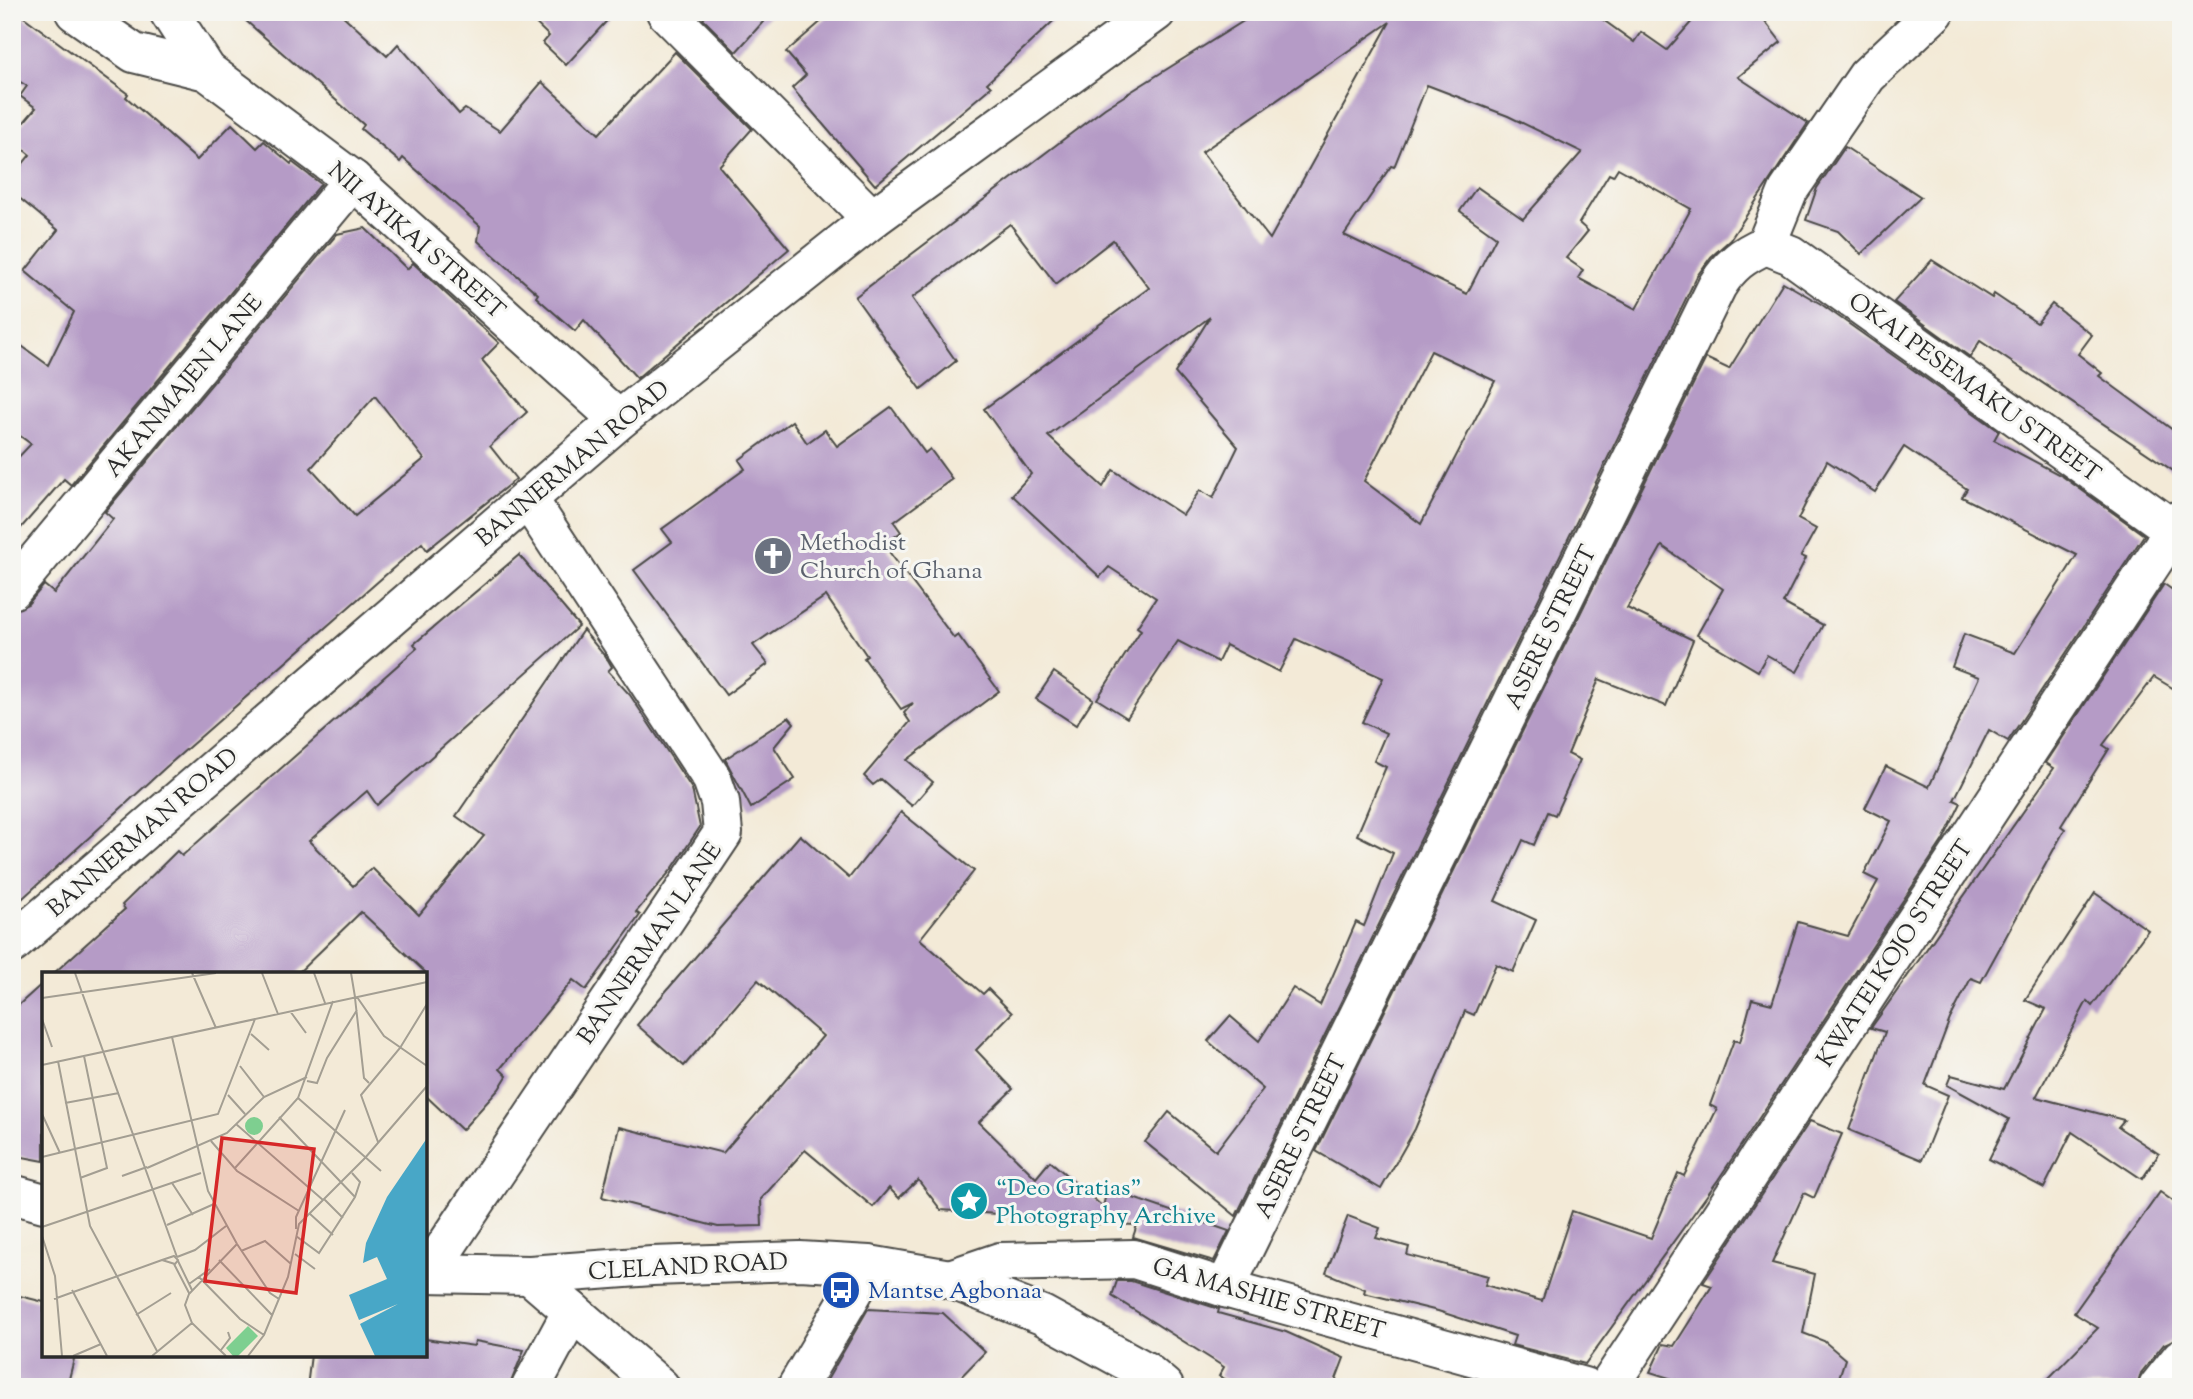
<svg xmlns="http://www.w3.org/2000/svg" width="2193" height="1399" viewBox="0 0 2193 1399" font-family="'Sorts Mill Goudy',serif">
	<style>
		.building { fill: #b59bc6; fill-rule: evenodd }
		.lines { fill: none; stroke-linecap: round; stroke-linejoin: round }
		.minor-casing { stroke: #494845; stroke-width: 42 }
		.tertiary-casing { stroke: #494845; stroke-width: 42 }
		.primary-casing { stroke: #494845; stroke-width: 42 }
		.minor { stroke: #fff; stroke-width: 38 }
		.tertiary { stroke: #fff; stroke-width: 38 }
		.primary { stroke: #fff; stroke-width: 38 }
		.labels { text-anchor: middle; stroke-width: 6; stroke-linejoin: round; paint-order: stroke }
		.street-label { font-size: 24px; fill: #2b2b2b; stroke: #f6f6f2 }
		.worship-label { font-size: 24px; fill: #5b616d; stroke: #f6f6f2; text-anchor: start }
		.culture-label { font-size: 24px; fill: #0d838f; stroke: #f6f6f2; text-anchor: start }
		.transit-label { font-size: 24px; fill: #164399; stroke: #f6f6f2; text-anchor: start }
		.inset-road { fill: none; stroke: #a39e92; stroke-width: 2 }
		.view { fill: #d62828; fill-opacity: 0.15; stroke: #d62828; stroke-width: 3.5 }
		.inset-edge { fill: none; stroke: #2b2b2b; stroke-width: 3.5 }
	</style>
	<rect width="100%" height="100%" fill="#f6f6f2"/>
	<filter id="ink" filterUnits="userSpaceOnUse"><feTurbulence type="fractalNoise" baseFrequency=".0143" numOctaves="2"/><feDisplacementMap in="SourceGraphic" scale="14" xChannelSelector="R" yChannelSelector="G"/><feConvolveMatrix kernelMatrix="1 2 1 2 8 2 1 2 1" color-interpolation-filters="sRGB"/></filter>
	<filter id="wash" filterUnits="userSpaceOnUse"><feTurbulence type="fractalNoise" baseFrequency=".00686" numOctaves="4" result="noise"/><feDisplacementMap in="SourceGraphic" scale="28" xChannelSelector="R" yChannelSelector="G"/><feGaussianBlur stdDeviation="1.57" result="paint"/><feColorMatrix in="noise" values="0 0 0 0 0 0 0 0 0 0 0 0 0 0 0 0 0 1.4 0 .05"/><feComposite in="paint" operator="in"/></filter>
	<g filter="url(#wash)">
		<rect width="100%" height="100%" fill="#f3ead7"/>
		<g id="blocks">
			<g class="building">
				<path d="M12,12h5l111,82 -2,3 71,63 35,-36 25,24 7,-7 27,23 1,-2 29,22 -250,301 -7,-6 -52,59v-74l19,-20 -19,-14v-91l36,26 26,-53 -49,-41 33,-41 -46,-38v-15l18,-22 -18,-15v-4l24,-28 -16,-12 7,-10 -15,-9z"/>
				<path d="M236,12h103l48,44 11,-12 61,70 6,-5 35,22 42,-49 57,52 76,-82 77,77 -33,37 70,83 -152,129 -53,-58 -9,11 -39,-34 2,-3 -60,-53 2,-15 -77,-68 -3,4 -39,-33 3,-4z"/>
				<path d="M524,12h91l-49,53 -23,-22 6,-7z"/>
				<path d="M709,12h63l-36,40 -33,-33z"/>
				<path d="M832,12h231l-76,71 4,4 -116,98 -83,-97 14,-13 -20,-23z"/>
				<path d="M1258,12h334l42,30 7,-10 26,18 33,-38h58l23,30 -43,35 70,46 -78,117 -19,17 -14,19 -461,940 -91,-74 24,-30 47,39 47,-62 -55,-48 22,-25 29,25 34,-53 27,17 36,-83 8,4 29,-73 -36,-18 29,-68 -12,-6 12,-28 -24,-11 21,-44 -87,-39 -17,33 -53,-27 -8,17 -40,-21 -51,77 -30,-19 44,-69 -4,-3 19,-29 -47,-31 -9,10 -88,-82 19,-21 -47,-65 165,-121 -36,-48 -57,44 -46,-60 -98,74 44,63 -35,28 -66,-92 250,-189zM1390,22l-120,217 -68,-87zM1427,85l81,31 74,36 -59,67 -46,-32 -17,24 36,26 -29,57 -123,-59 47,-69 3,1zM1618,168l73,41 -55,100 -58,-31 5,-8 -17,-12 22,-27 -9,-8 30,-49 4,2zM1210,317l-35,56 63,74 -25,51 -13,-8 -17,25 -70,-45 -10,17 -55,-51zM1431,351l64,30 -74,143 -57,-43z"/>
				<path d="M1845,147l76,50 -60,57 -23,-23 -32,-11 11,-32z"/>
				<path d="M365,228l42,41 6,-6 86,80 -17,17 45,52 -37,34 26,33 -89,71 -5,-7 -257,225 -153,140v-297l16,-7 16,-19 10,8 59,-74 -8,-7 232,-278zM375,396l49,63 -69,57 -44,-48z"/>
				<path d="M1932,260l60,38 2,-4 43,29 15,-19 40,31 -14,19 24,19 -3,3 82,60v40l-201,-135 -10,16 -76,-55z"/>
				<path d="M1783,282l38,22 178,127 -5,9 68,36 82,59 -136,206 -19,-11 -35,70 7,3 -18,37 -225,340 -133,184 -73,-19 3,-9 -77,-25 -74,-18 1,-4 -39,-16 22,-57 32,12 -4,10 33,9 -2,8 81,21 -3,9 57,16 30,-90 79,27 27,-65 6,3 33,-67 -7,-4 24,-65 6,2 12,-43 20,5 26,-82 50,14 30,-55 -14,-7 27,-53 -26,-13 21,-42 43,21 50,-110 -27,-10 12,-33 51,19 62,-98 -115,-58 5,-8 -63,-42 -29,45 -48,-31 -29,58 18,10 -15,27 5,2 -23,45 40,22 -26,47 -30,-17 -9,16 -61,-36 26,-46 -61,-43 -35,62 66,32 -27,66 -67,-27 -31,75 12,6 -25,55 -7,-3 -14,33 -11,-5 -28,61 41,19 -23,52 -17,-8 -22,51 -9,-4 -50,118 -34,60 -65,-38 390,-793 23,11z"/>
				<path d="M891,407l34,46 5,-4 22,30 -58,43 7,10 -17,13 70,93 4,-3 41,56 -92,69 26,22 -21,24 -31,-27 -8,6 -9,-9 46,-54 -6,-9 9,-10 -12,6 -37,-51 3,-2 -41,-60 -73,49 15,19 -42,31 -92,-125 38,-28 -10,-13 83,-60 -6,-9 53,-39 15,22 18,-13 12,16z"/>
				<path d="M519,555l60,71 -202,179 -10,-14 -58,50 44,45 19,-18 47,47 65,-79 -28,-20 127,-186 25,30 4,7 -4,4 22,24 62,94 8,38 -28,42 -36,43 4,3 -54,75 -13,-10 -73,89 7,7 -8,13 -37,41 -37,-35v-123l-64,-60 -64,62h-244l72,-65 -3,-4 55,-54 5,5 235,-208 -3,-4z"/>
				<path d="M2164,584l17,12v97l-27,-16 -51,68 6,4 -48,77 4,3 -84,153 -10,-4 -21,41 -25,66 23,10 -26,65 -73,-30 36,-98 -14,-4 183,-260 -8,-5z"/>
				<path d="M1054,672l39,27 -17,26 -40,-26z"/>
				<path d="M789,717l5,6 -20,24 21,32 -44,29 -26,-49z"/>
				<path d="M901,812l73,59 -54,68 63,55 5,-5 24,24 -36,37 37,39 -34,33 57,56 14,-17 53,46 4,-18 122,42 -15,30 -81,-24 4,-12 -112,-4v-5l-84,-6 -23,-30 -19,18 -10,-10 -16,19 -68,-57 -44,49 1,27 -44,1 -116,-30 17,-70 104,26 100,-117 -65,-56 -74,86 -47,-41 163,-190 49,43z"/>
				<path d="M2095,893l53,37 -56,76 -5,-5 -51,96 88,23 -6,7 41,27 -17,25 -70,-47 -28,56 -55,-29 20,-40 -62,-34 4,-10 53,14 42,-80 -21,-9z"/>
				<path d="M44,982v179l-32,-6v-144z"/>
				<path d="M1810,1121l32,13 -28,64 -10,-5 -32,70 43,11 -12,59 21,8 21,18 -9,28h-138l-48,-15 13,-28 11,2 38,-60 -9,-3z"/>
				<path d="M2160,1192l21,15v130l-17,7 -23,29 -4,14h-97l58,-59 -24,-15z"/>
				<path d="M1117,1281h14l88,28 -1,4 68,19 58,26 -11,29h-94l-20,-11 5,-9 -112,-71z"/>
				<path d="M12,1294l32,8v53h31l-8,32h-55z"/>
				<path d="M868,1309l75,4 42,39 -34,35h-128z"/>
				<path d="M425,1339l49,7 1,-5 49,9 -15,37h-106l-28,-4 -1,4h-67l4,-32h114z"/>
			</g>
		</g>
	</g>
	<g filter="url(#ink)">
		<use href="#blocks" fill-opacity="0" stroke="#494845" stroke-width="2"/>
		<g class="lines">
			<defs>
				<g id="minor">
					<path d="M75,12l59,41 73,18"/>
					<path d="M169,12l38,59 146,109 266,240"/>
					<path d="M666,12l206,207"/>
					<path d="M1766,245l25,10 390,280"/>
					<path d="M12,590l341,-410"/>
					<path d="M428,1273l295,-440 -3,-31 -8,-23 -184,-280"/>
					<path d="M530,1275l130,112"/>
					<path d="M950,1279l50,-17 134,-3 91,29 359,99"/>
					<path d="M1225,1288l492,-1002c13,-21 26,-31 49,-41l22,-54 79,-115 68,-64"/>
					<path d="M531,1387l41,-76"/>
					<path d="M797,1387l72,-122"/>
					<path d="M1608,1387l573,-868"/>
					<path d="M2158,1387l23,-29"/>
				</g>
				<path id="tertiary" d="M12,944l607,-524 253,-201 284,-207"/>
				<g id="primary">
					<path d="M12,1194l32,9"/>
					<path d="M425,1273l105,2 122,-9 148,-5 69,4 81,14 92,36 103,56 19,16"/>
				</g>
			</defs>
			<use href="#minor" class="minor-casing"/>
			<use href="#tertiary" class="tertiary-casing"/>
			<use href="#primary" class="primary-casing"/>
			<use href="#minor" class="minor"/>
			<use href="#tertiary" class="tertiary"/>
			<use href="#primary" class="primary"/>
		</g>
	</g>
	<defs>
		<symbol id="church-disc" viewBox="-11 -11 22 22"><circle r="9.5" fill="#6b7280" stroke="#f6f6f2"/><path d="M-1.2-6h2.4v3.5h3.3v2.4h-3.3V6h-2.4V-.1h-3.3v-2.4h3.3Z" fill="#fff"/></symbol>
		<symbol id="sight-disc" viewBox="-11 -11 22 22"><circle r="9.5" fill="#0f9aa8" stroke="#f6f6f2"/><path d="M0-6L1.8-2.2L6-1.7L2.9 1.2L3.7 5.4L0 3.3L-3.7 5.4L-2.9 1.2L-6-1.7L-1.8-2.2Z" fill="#fff"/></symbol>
		<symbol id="bus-disc" viewBox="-11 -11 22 22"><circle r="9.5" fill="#1a4fb4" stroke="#f6f6f2"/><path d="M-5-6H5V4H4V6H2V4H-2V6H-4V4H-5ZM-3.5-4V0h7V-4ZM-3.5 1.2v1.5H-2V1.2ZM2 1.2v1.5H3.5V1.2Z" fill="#fff"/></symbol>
	</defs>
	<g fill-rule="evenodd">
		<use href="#church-disc" x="751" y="534" width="44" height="44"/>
		<use href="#sight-disc" x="947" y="1179" width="44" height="44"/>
		<use href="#bus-disc" x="819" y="1268" width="44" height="44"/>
	</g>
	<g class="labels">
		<g class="street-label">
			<text transform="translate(417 240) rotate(41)" y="8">NII AYIKAI STREET</text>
			<text transform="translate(183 385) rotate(-50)" y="8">AKANMAJEN LANE</text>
			<text transform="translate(1975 387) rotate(36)" y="8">OKAI PESEMAKU STREET</text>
			<text transform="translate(572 463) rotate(-40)" y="8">BANNERMAN ROAD</text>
			<text transform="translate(1550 627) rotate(-64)" y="8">ASERE STREET</text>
			<text transform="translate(142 832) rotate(-41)" y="8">BANNERMAN ROAD</text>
			<text transform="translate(649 943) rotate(-56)" y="8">BANNERMAN LANE</text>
			<text transform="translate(1894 953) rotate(-57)" y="8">KWATEI KOJO STREET</text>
			<text transform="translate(1300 1136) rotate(-64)" y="8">ASERE STREET</text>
			<text transform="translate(688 1266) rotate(-3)" y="8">CLELAND ROAD</text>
			<text transform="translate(1269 1298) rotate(16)" y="8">GA MASHIE STREET</text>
		</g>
		<g class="worship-label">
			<text x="800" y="550">Methodist<tspan x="800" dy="28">Church of Ghana</tspan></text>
		</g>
		<g class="culture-label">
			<text x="996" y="1195">“Deo Gratias”<tspan x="996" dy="28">Photography Archive</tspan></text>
		</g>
		<g class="transit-label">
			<text x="868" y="1298">Mantse Agbonaa</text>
		</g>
	</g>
	<g transform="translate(42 972)">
		<rect width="385" height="385" fill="#f3ead7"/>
		<path d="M203 154a9 9 0 1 1 18 0a9 9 0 1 1-18 0ZM206,354l10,10 -20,20h-5l-7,-8z" fill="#7ecf90"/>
		<path d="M385,166v218h-52l-15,-32 38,-20 -39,16 -10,-25 38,-16 -10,-22 -14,6 3,-20 21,-46z" fill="#48a7c7"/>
		<path class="inset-road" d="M33,1l102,284M150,1l24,55M220,1l16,41M272,1l11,30M309,1l4,24M315,25l27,39 43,30M0,26l174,-25M313,26l9,80 5,5M248,39l16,22M0,47l10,28M209,62l18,16M130,65l36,154 29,53 33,49 9,6M16,89l32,165 67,125M0,93l385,-83M198,94l24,31M265,109l10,2 10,-25 30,-48M186,123l17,19M256,126l83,73M23,131l54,-10M0,142l18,39M237,145l76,80M194,152l87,76M169,169l26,30 62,40M336,170l-17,-47 39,-47 27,-44M0,185l176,-43 37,-95M105,196l80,-35 37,-36 43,-20M193,196l63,-70 35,-97M80,204l25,-9M38,206l27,-10 -23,-112M130,211l21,32M282,227l19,19M267,241l24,22M125,253l47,-21M0,255l159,-54M254,257v-12l49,-107M0,264l13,40 7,80M254,264l23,17 36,-56 5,-15 -8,-9M199,279l24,-10 26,23M253,282l20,15M135,285l18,-7 31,-24M177,288l53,55M136,289l14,29M132,292l15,29M157,305l41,42 24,16M147,312l21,-15M30,318l35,66M12,327l108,-39 12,-4 4,4 -3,4 -13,-4M94,343l35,-22M179,378l9,-12 -2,-6M31,384l28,-12M110,384l40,-33M184,384l-34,-33 -7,-18 4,-11 48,-50M206,384l16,-21 24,-58 11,-53 66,-66 62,-72"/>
		<path class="view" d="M180,166l92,11 -18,144 -91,-12z"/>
		<rect width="385" height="385" class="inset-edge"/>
	</g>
	<rect width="2193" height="1399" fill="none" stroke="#f6f6f2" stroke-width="42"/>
</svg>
